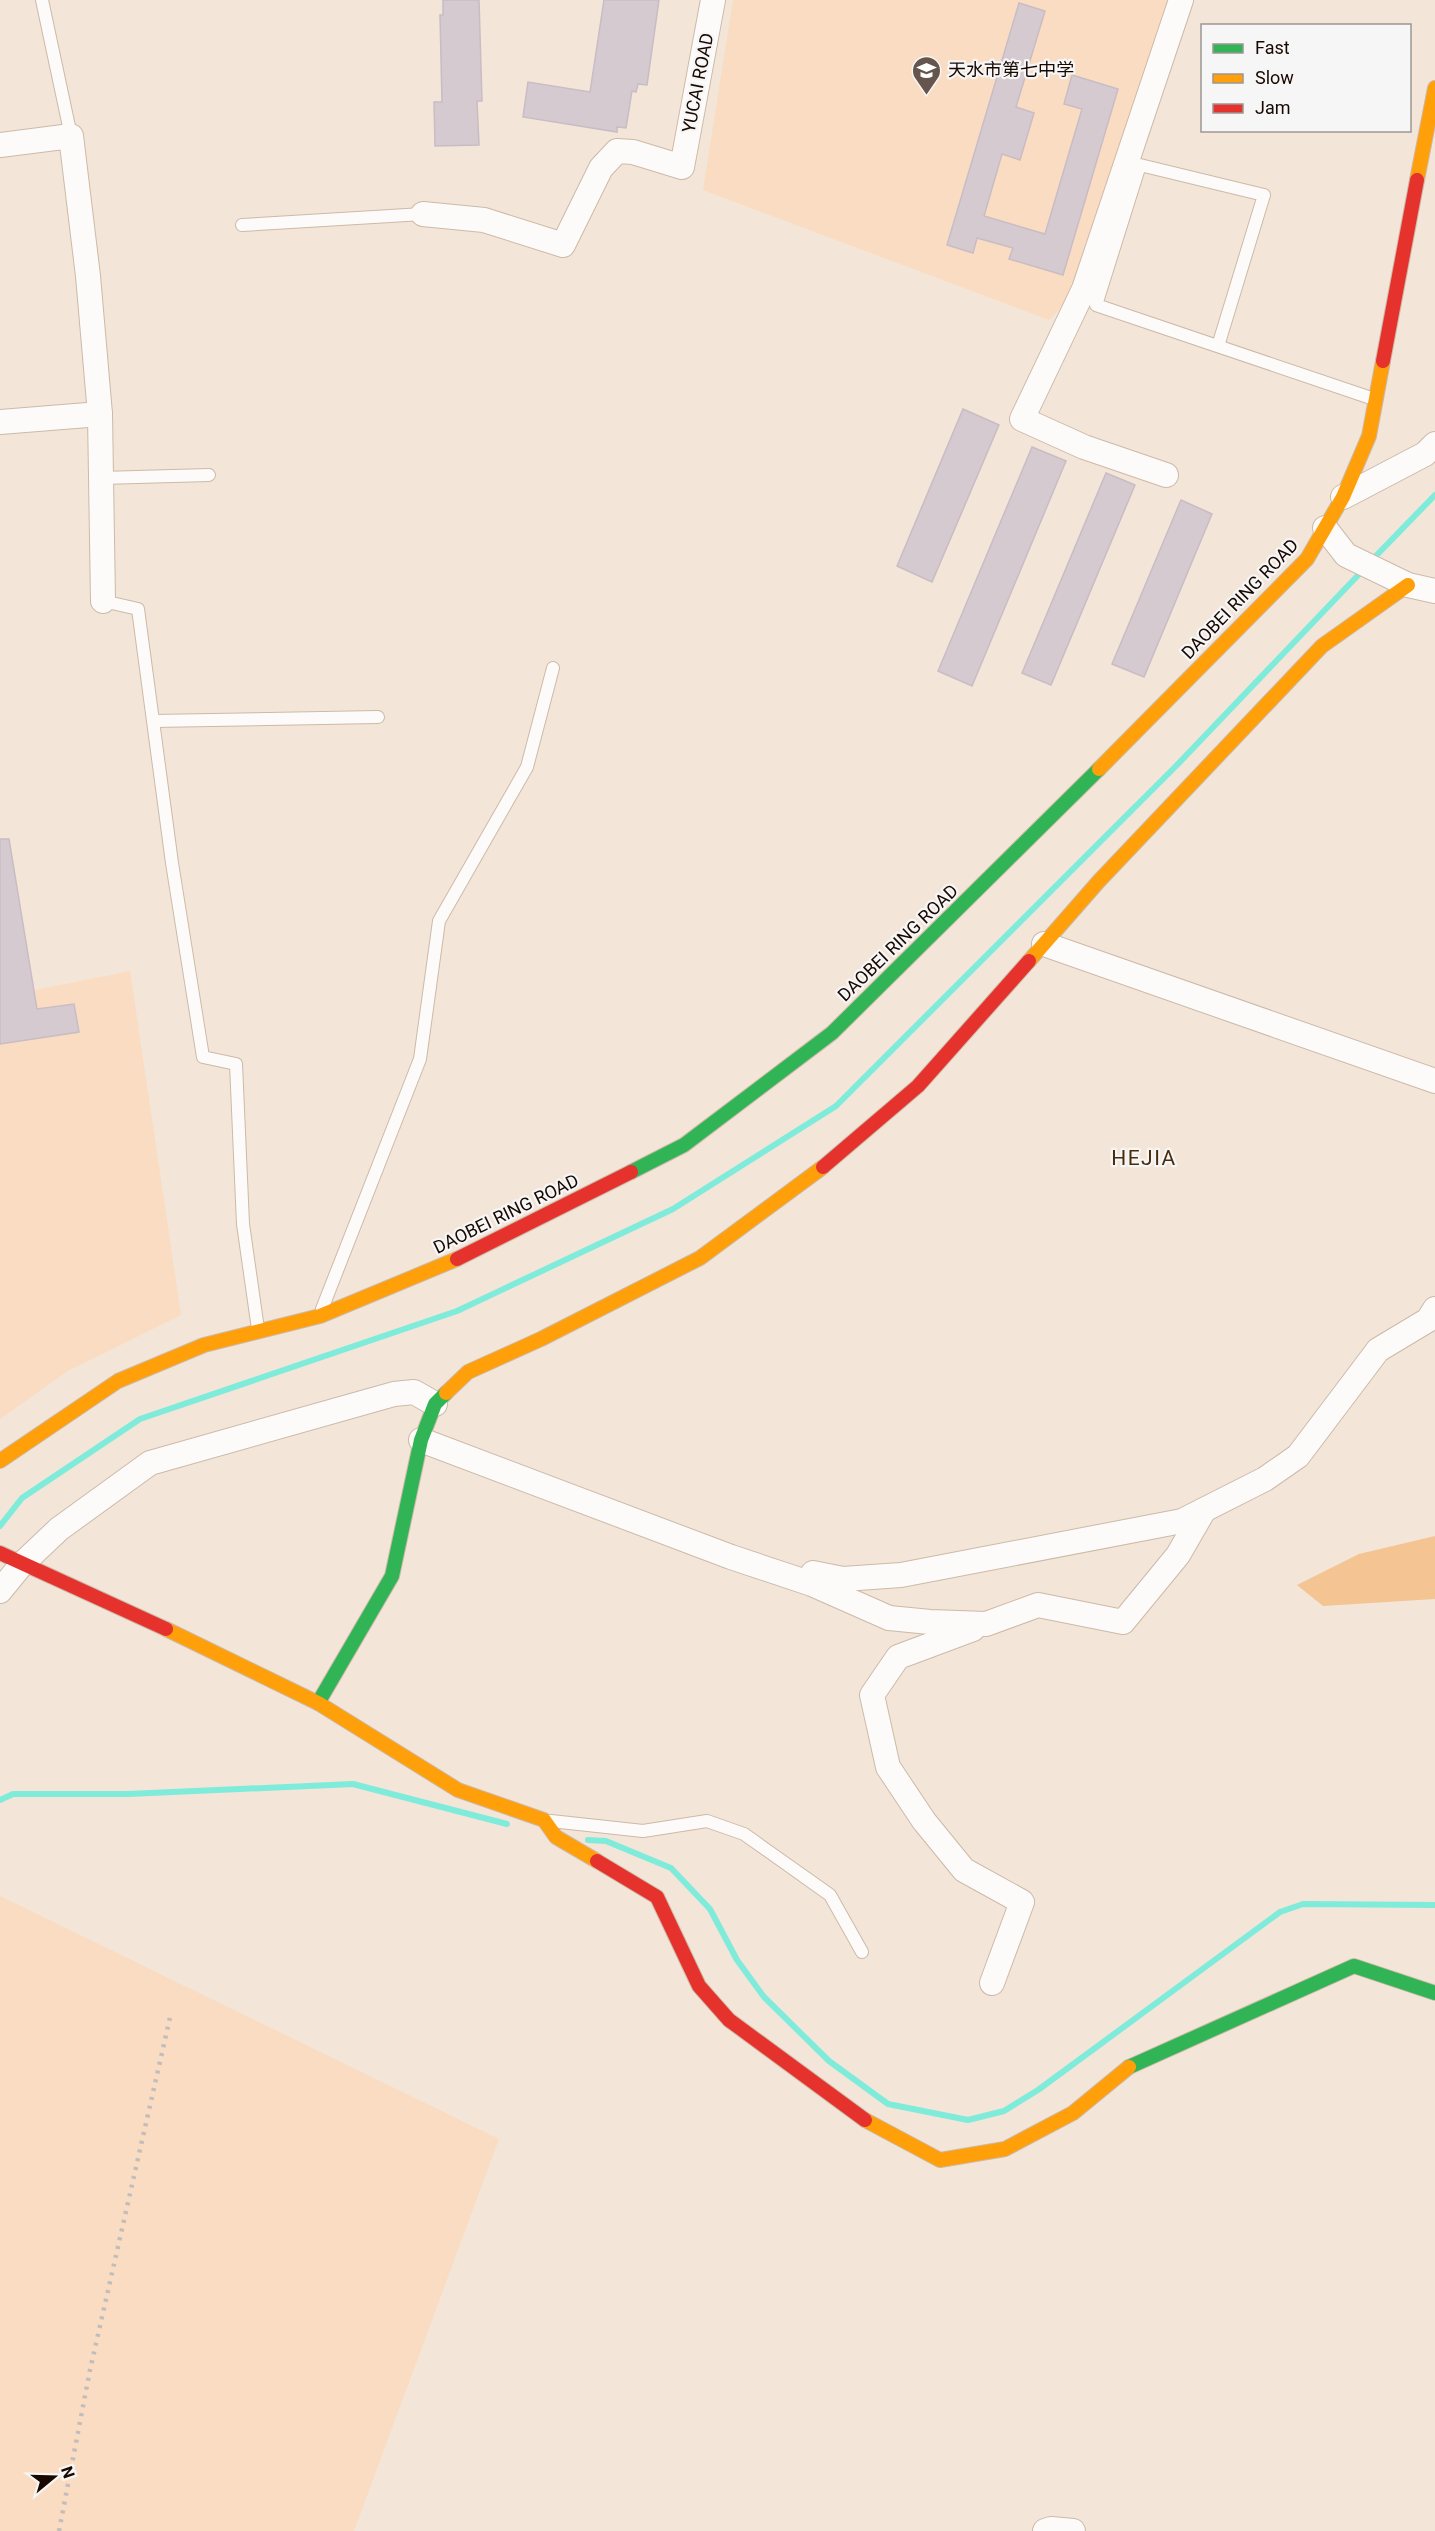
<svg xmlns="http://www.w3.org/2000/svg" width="1435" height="2531" viewBox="0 0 1435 2531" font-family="Roboto,'Noto Sans SC',sans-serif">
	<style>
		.built { fill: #f9dcc1 }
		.green { fill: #f5c493 }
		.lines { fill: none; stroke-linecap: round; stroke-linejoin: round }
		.stream { stroke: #7febda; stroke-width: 6 }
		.building { fill: #d6cad1; stroke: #c9bcc4; stroke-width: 1.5 }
		.lane-casing { stroke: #ccbaa9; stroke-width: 14 }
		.street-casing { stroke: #ccbaa9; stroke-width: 26 }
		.fast-casing { stroke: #ccbaa9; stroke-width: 16 }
		.slow-casing { stroke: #ccbaa9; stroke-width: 16 }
		.jam-casing { stroke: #ccbaa9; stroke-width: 16 }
		.lane { stroke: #fdfbf9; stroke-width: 12 }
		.street { stroke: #fdfbf9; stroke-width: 24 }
		.fast { stroke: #30b455; stroke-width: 14 }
		.slow { stroke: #ff9f0a; stroke-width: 14 }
		.jam { stroke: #e5322d; stroke-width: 14 }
		.rail { stroke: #c2bdba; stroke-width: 4.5; stroke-dasharray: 3 6; stroke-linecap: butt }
		.labels { text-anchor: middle; stroke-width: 4.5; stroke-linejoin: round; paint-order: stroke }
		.poi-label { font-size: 18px; fill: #180800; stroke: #f6f6f6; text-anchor: start }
		.street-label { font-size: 18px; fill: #180800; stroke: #f6f6f6 }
		.quarter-label { font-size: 21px; letter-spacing: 1.5px; fill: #492c0c; stroke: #f6f6f6 }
	</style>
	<rect width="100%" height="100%" fill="#f3e5d8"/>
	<g class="built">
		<path d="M733,0h436l-103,302 -17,18 -346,-130z"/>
		<path d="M130,971l51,344 -115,57 -66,47v-422z"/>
		<path d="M0,1896l499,243 -145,392h-354z"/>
	</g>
	<path class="green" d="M1435,1536v63l-112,7 -26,-21 62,-31z"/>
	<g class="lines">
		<g class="stream">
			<path d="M1371,561l64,-66"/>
			<path d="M0,1526l22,-28 118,-79 317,-108 216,-102 163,-103 341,-341 187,-196"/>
			<path d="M0,1800l13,-6h115l225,-10 154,40"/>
			<path d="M588,1840l18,1 65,27 39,41 27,51 27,37 65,64 59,43 80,16 36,-9 34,-21 242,-178 23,-8 132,1"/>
		</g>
	</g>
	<g class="building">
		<path d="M443,0h36l3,101h-5l2,44 -44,1 -1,-44h8l-2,-87h3z"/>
		<path d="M604,0h55l-12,85 -9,-1 -2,8 -4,-1 -6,37 -9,-1v5l-94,-15 5,-35 62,10z"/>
		<path d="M1019,3l26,8 -29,96 18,6 -14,47 -18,-6 -18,62 61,18 37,-125 -18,-5 8,-29 46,14 -55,186 -54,-16 4,-11 -36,-10 -4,15 -26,-8z"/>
		<path d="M963,409l36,16 -67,157 -35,-16z"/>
		<path d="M1032,447l34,14 -94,225 -34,-15z"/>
		<path d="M1106,473l29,12 -84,200 -29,-12z"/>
		<path d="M1181,500l31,14 -68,163 -32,-13z"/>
		<path d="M0,839h9l28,170 37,-5 5,28 -79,12z"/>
	</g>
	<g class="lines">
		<defs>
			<g id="lane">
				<path d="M42,0l29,136"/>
				<path d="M242,225l181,-11"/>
				<path d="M1218,346l46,-151 -124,-30 -44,140 278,94"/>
				<path d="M101,478l108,-3"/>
				<path d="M103,601l35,8 34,254 31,194 33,7 7,160 15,105"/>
				<path d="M153,721l225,-4"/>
				<path d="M322,1309l98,-250 19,-138 88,-154 26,-99"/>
				<path d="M551,1821l92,10 64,-10 37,13 86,61 32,57"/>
			</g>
			<g id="street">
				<path d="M0,145l71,-9 17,140 12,138 3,187"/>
				<path d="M423,214l61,6 79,25 38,-77 16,-17 16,1 49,15 31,-167"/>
				<path d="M0,422l100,-8"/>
				<path d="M1166,475l-82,-28 -62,-28 62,-130 97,-289"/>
				<path d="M1343,497l82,-43 10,-10"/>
				<path d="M1325,528l21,27 62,30 27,6"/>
				<path d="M1044,944l391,137"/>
				<path d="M421,1440l310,117 81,27 77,34 41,4 56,2 52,-19 85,17 55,-67 26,-45"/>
				<path d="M813,1573l30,6 58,-4 281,-54 83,-42 33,-23 80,-106 50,-30 7,-11"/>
				<path d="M0,1591l22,-27 37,-35 91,-66 244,-69 20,-2 21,12"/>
				<path d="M973,1629l-75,28 -26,38 16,72 36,54 40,49 58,32 -30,81"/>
				<path d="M1045,2531l6,-2 22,2"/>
			</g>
			<g id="fast">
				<path d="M631,1172l53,-27 148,-112 267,-264"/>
				<path d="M318,1703l74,-127 29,-136 14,-36 11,-11"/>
				<path d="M1129,2067l225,-101 81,27"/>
			</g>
			<g id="slow">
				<path d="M1417,180l18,-92"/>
				<path d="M1099,769l208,-210 36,-62 26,-61 14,-75"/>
				<path d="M1029,961l70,-80 223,-235 86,-61"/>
				<path d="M446,1393l22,-21 73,-33 159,-81 123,-91"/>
				<path d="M0,1461l118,-80 86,-36 116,-29 137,-57"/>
				<path d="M166,1629l152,74 140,87 86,30 12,17 41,24"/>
				<path d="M865,2120l75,40 65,-11 68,-36 56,-46"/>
			</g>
			<g id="jam">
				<path d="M1383,361l34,-181"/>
				<path d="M823,1167l95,-81 111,-125"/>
				<path d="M457,1259l174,-87"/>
				<path d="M0,1553l166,76"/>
				<path d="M597,1861l60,36 42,89 30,34 136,100"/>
			</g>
		</defs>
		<use href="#lane" class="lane-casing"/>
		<use href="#street" class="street-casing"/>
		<use href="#fast" class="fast-casing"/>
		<use href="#slow" class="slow-casing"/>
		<use href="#jam" class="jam-casing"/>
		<use href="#lane" class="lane"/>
		<use href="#street" class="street"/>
		<use href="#fast" class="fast"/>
		<use href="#slow" class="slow"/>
		<use href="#jam" class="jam"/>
		<path class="rail" d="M59,2531l31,-161 81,-357"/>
	</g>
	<defs>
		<symbol id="school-pin" viewBox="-11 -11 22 30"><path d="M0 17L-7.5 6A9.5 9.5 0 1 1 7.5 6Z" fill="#65554c" stroke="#f6f6f6"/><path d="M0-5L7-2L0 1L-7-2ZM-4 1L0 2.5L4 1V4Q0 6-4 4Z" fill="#fff"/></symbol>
	</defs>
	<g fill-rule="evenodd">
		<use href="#school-pin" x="910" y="54" width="33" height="45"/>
	</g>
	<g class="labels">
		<g class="poi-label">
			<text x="948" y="76">天水市第七中学</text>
		</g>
		<g class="street-label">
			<text transform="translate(698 83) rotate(-79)" y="6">YUCAI ROAD</text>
			<text transform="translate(1240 599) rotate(-46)" y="6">DAOBEI RING ROAD</text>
			<text transform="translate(898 943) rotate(-44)" y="6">DAOBEI RING ROAD</text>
			<text transform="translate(506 1214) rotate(-26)" y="6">DAOBEI RING ROAD</text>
		</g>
		<g class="quarter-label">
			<text x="1144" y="1165">HEJIA</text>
		</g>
	</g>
	<rect x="1201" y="24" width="210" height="108" fill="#f6f6f6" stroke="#9d9794" stroke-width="1.5"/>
	<rect x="1213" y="44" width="30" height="9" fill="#30b455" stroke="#9d9794" stroke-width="1.5"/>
	<text x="1255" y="54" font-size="18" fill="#180800">Fast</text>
	<rect x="1213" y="74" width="30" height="9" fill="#ff9f0a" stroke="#9d9794" stroke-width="1.5"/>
	<text x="1255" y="84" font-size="18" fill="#180800">Slow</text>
	<rect x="1213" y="104" width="30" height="9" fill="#e5322d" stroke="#9d9794" stroke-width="1.5"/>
	<text x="1255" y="114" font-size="18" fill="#180800">Jam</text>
	<g transform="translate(54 2477) rotate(71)" stroke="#f6f6f6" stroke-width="4.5" paint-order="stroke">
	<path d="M0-4.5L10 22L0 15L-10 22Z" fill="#180800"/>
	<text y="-9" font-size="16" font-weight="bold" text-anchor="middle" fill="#180800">N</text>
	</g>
</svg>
